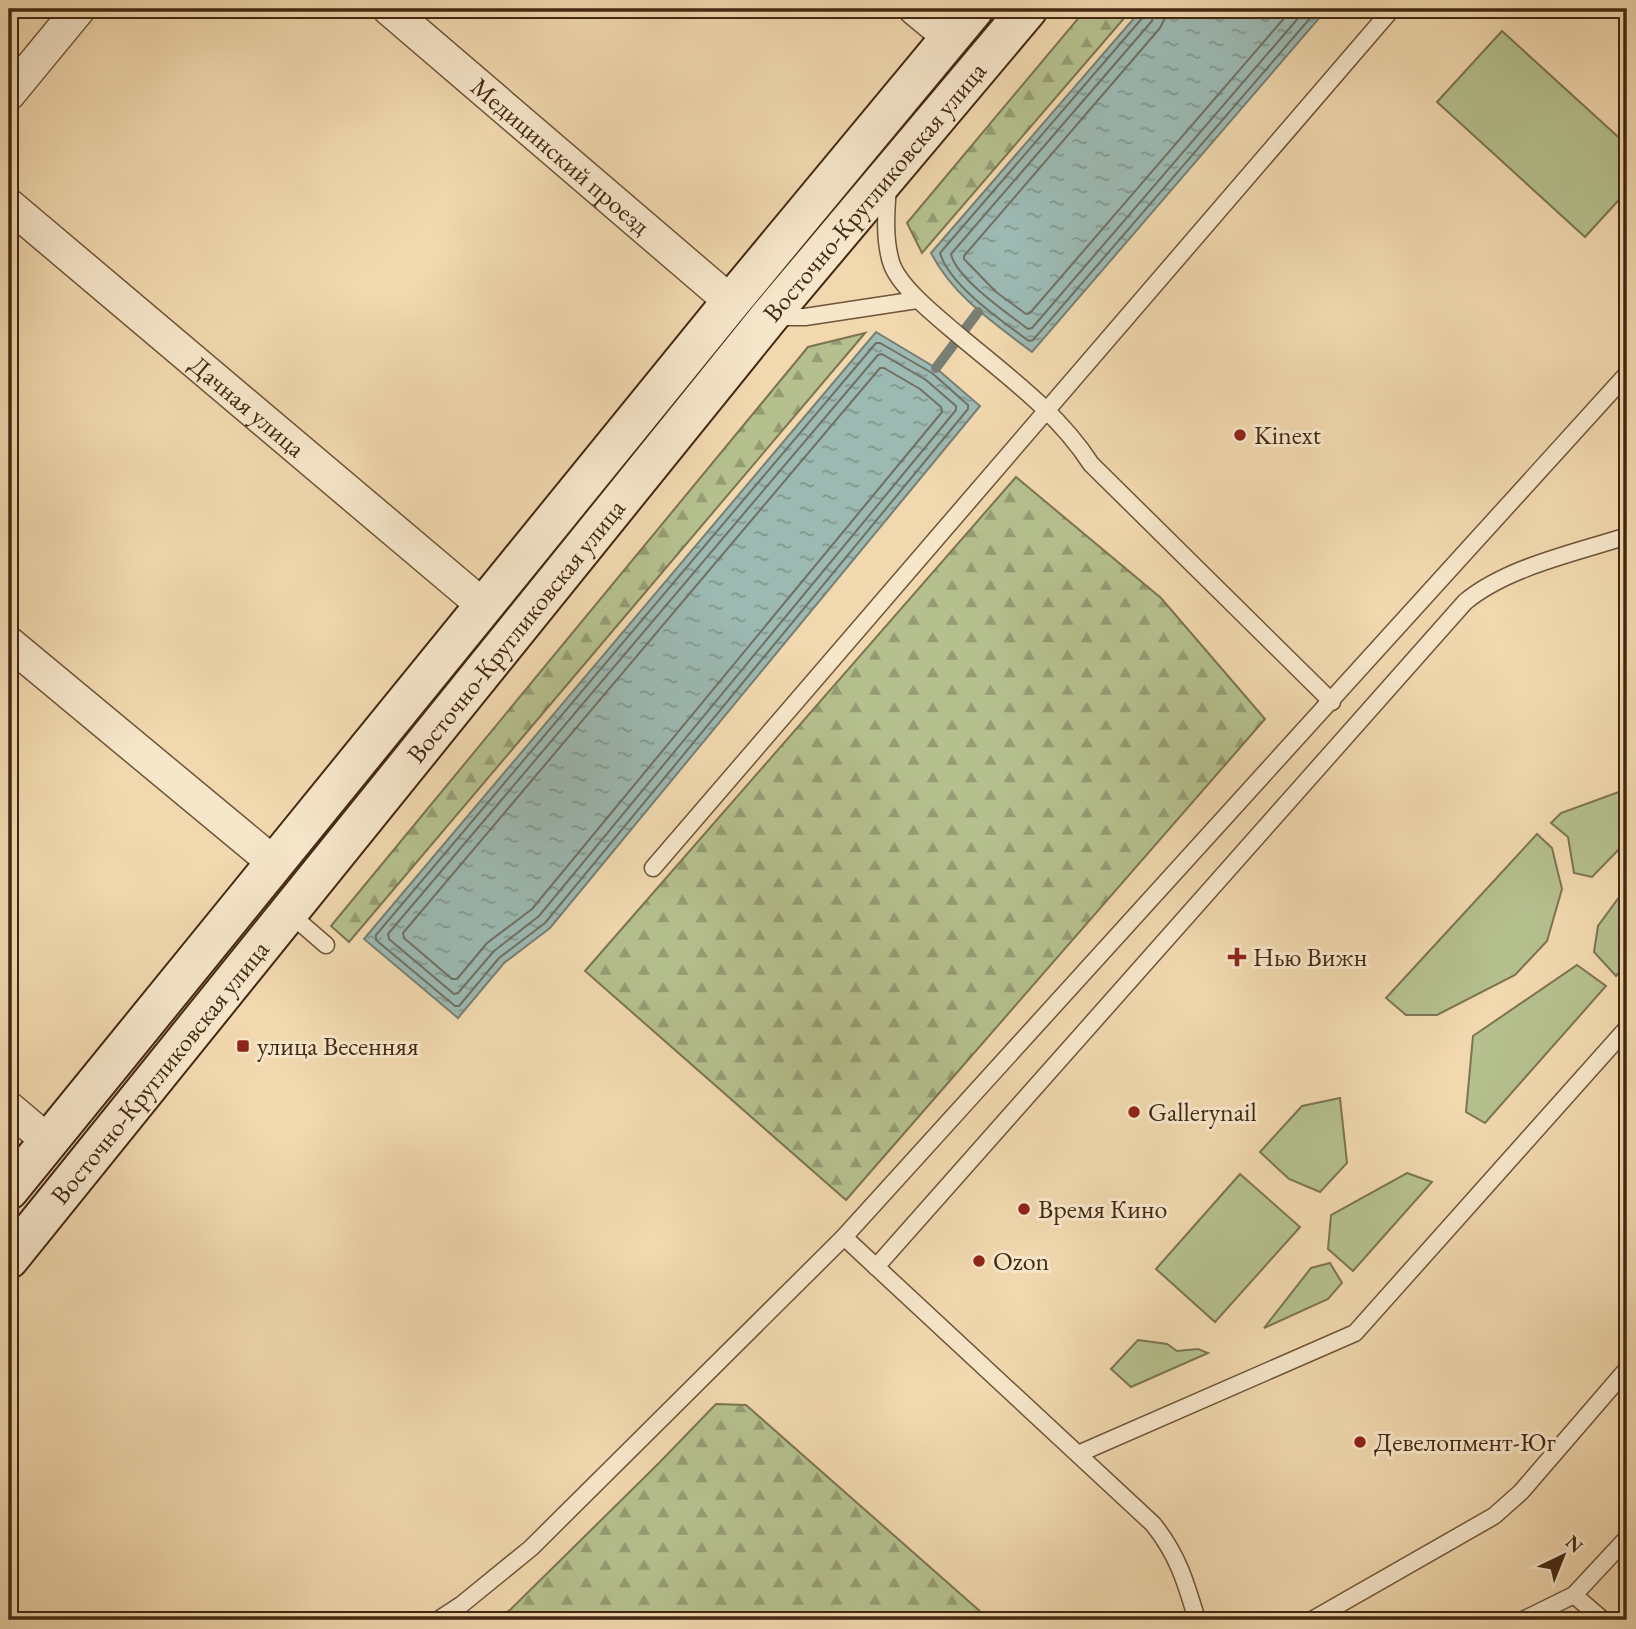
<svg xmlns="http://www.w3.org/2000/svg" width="1636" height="1629" viewBox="0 0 1636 1629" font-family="'EB Garamond',serif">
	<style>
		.forest { fill: url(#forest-firs); stroke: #7c7450; stroke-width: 2 }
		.park { fill: #b5c08e; stroke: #7c7450; stroke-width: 2 }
		.water { fill: url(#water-ripples); stroke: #787f72; stroke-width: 2 }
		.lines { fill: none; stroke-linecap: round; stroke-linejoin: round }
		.shore { stroke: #707062; stroke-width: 2 }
		.stream { stroke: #787f72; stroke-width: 10 }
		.service-casing { stroke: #6e5438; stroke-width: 19 }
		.minor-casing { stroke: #6e5438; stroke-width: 35 }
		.secondary-casing { stroke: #432811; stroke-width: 42 }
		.service { stroke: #f6e6ca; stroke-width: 16 }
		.minor { stroke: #f6e6ca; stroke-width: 32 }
		.secondary { stroke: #f6e6ca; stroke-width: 38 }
		.poi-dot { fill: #8f2418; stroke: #f6e6ca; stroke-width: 2.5 }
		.labels { text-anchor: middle; stroke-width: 6; stroke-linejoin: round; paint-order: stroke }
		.street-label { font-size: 26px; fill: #432811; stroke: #f6e6ca }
		.poi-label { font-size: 26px; fill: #432811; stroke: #f6e6ca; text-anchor: start }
	</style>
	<defs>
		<pattern id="forest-firs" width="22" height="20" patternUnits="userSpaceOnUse" patternTransform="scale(1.75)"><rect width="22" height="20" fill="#b5c08e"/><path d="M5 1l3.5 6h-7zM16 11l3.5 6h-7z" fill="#959c73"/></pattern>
		<pattern id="water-ripples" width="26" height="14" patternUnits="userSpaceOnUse" patternTransform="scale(1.75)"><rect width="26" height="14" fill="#9cb9b2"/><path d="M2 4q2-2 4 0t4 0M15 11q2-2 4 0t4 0" fill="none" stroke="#81968f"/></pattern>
	</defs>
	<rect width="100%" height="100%" fill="#f1d8ae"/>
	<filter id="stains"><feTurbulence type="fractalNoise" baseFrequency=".00286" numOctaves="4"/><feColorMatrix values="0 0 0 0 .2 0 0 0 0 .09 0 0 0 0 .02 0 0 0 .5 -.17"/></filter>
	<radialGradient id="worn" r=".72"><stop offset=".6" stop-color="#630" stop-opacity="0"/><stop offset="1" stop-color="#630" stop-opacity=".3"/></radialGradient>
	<g class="forest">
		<path d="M1086,9h46l-210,244 -15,-30z"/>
		<path d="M865,333l-516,609 -18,-16 477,-579z"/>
		<path d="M1016,477l145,121 104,121 -419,481 -261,-229z"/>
		<path d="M716,1404l30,1 244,215h-498l18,-10 149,-147z"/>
	</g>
	<g class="park">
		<path d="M1502,31l125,114v46l-42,46 -148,-135z"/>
		<path d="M1627,789v52l-35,36 -18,-4 -6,-36 -17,-14 10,-10z"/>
		<path d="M1537,834l15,14 10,41 -15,52 -32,34 -78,40h-31l-20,-17z"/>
		<path d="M1627,891v72l-11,13 -22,-24 4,-26 22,-30z"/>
		<path d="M1577,965l29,21 -121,137 -19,-11 7,-76z"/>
		<path d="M1340,1098l7,65 -27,29 -31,-13 -29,-27 42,-46z"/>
		<path d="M1407,1173l25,9 -79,89 -25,-22 3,-34z"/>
		<path d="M1240,1174l60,53 -85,95 -59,-53z"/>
		<path d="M1330,1263l12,20 -14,16 -64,29 47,-60z"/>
		<path d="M1138,1340l29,4 10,7 21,-2 10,4 -77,34 -20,-18z"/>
	</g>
	<g class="water">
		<path d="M1142,9h185l-295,343c-38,-29 -79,-56 -101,-99z"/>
		<path d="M876,332l60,36 44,38 -430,522 -46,35 -46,55 -94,-79z"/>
	</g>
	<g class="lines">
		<g class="shore">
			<path d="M1147,9l-3,7 -204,237c9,32 63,69 89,88l4,-1 285,-331"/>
			<path d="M1155,9l-3,12 -201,233c5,24 57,60 77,75l4,-1 274,-319"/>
			<path d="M1166,9l-1,9 -5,10 -196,228v3l32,33 30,22 4,-1 262,-304"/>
			<path d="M876,343h4l52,30 36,32v4l-423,514 -46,35 -40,48h-4l-79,-66v-5z"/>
			<path d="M882,354l44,26 30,26v4l-417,506 -45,35 -36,42 -4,1 -65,-55 -1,-5 490,-579z"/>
			<path d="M880,368h4l36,21 21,18 1,5 -410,497 -45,34 -30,36h-5l-48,-41 -1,-5z"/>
		</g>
		<path class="stream" d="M936,368l42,-56"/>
		<defs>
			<g id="service">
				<path d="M888,187c-2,24 -4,52 3,75 7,24 46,55 65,71 47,40 101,78 135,131l241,238"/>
				<path d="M774,317h31l112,-17"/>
				<path d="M653,868l739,-859"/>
				<path d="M289,913l37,32"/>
				<path d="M844,1237l309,287c25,31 33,59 44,96"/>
				<path d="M876,1267l589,-665c42,-35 110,-49 162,-66"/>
				<path d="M1078,1454l277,-121 272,-305"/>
				<path d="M1574,1595l29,25"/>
				<path d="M438,1620l23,-15 70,-57 313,-311 783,-863"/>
				<path d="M1312,1620l182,-104 27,-24 106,-123"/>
				<path d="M1523,1620l51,-25 53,-57"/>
			</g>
			<g id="minor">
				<path id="s1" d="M389,9l342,293"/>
				<path d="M915,9l35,29"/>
				<path d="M9,94l70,-85"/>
				<path id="s2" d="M9,205l476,402"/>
				<path d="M9,643l265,220"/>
				<path d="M9,1108l39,33"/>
			</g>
			<g id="secondary">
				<path d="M9,1190l722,-888 243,-293"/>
				<path id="s3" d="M9,1259l760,-942 259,-308"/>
			</g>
		</defs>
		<use href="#service" class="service-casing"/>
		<use href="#minor" class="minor-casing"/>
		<use href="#secondary" class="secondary-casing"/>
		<use href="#service" class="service"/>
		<use href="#minor" class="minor"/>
		<use href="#secondary" class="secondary"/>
	</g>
	<g class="poi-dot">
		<circle cx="1240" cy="435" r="7"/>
		<path d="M1233.5 946.5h7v7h7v7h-7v7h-7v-7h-7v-7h7z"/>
		<rect x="236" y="1039" width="14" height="14" rx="3.5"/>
		<circle cx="1134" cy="1112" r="7"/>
		<circle cx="1024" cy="1209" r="7"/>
		<circle cx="979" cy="1261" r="7"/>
		<circle cx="1360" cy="1442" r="7"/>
	</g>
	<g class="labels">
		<g class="street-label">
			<text dy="9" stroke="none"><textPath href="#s1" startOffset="226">Медицинский проезд</textPath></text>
			<text dy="9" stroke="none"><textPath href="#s3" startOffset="1374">Восточно-Кругликовская улица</textPath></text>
			<text dy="9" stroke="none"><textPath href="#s2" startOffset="312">Дачная улица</textPath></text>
			<text dy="9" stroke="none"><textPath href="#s3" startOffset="807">Восточно-Кругликовская улица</textPath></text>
			<text dy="9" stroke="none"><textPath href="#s3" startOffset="240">Восточно-Кругликовская улица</textPath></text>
		</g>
		<g class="poi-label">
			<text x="1254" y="444">Kinext</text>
			<text x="1253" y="966">Нью Вижн</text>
			<text x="257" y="1055">улица Весенняя</text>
			<text x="1148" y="1121">Gallerynail</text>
			<text x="1038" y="1218">Время Кино</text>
			<text x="993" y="1270">Ozon</text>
			<text x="1374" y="1451">Девелопмент-Юг</text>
		</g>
	</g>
	<rect width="1636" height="1629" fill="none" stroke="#f1d8ae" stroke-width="35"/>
	<rect x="10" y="10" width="1615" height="1608" fill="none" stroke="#432811" stroke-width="3.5"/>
	<rect x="18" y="18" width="1601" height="1594" fill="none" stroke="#432811" stroke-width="2"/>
	<g transform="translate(1563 1556) rotate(43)" stroke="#f6e6ca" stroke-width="5" paint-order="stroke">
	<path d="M0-5L12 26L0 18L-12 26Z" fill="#432811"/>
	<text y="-10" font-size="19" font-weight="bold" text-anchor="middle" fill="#432811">N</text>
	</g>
	<rect width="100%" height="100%" filter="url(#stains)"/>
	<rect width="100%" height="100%" fill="url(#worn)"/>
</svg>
